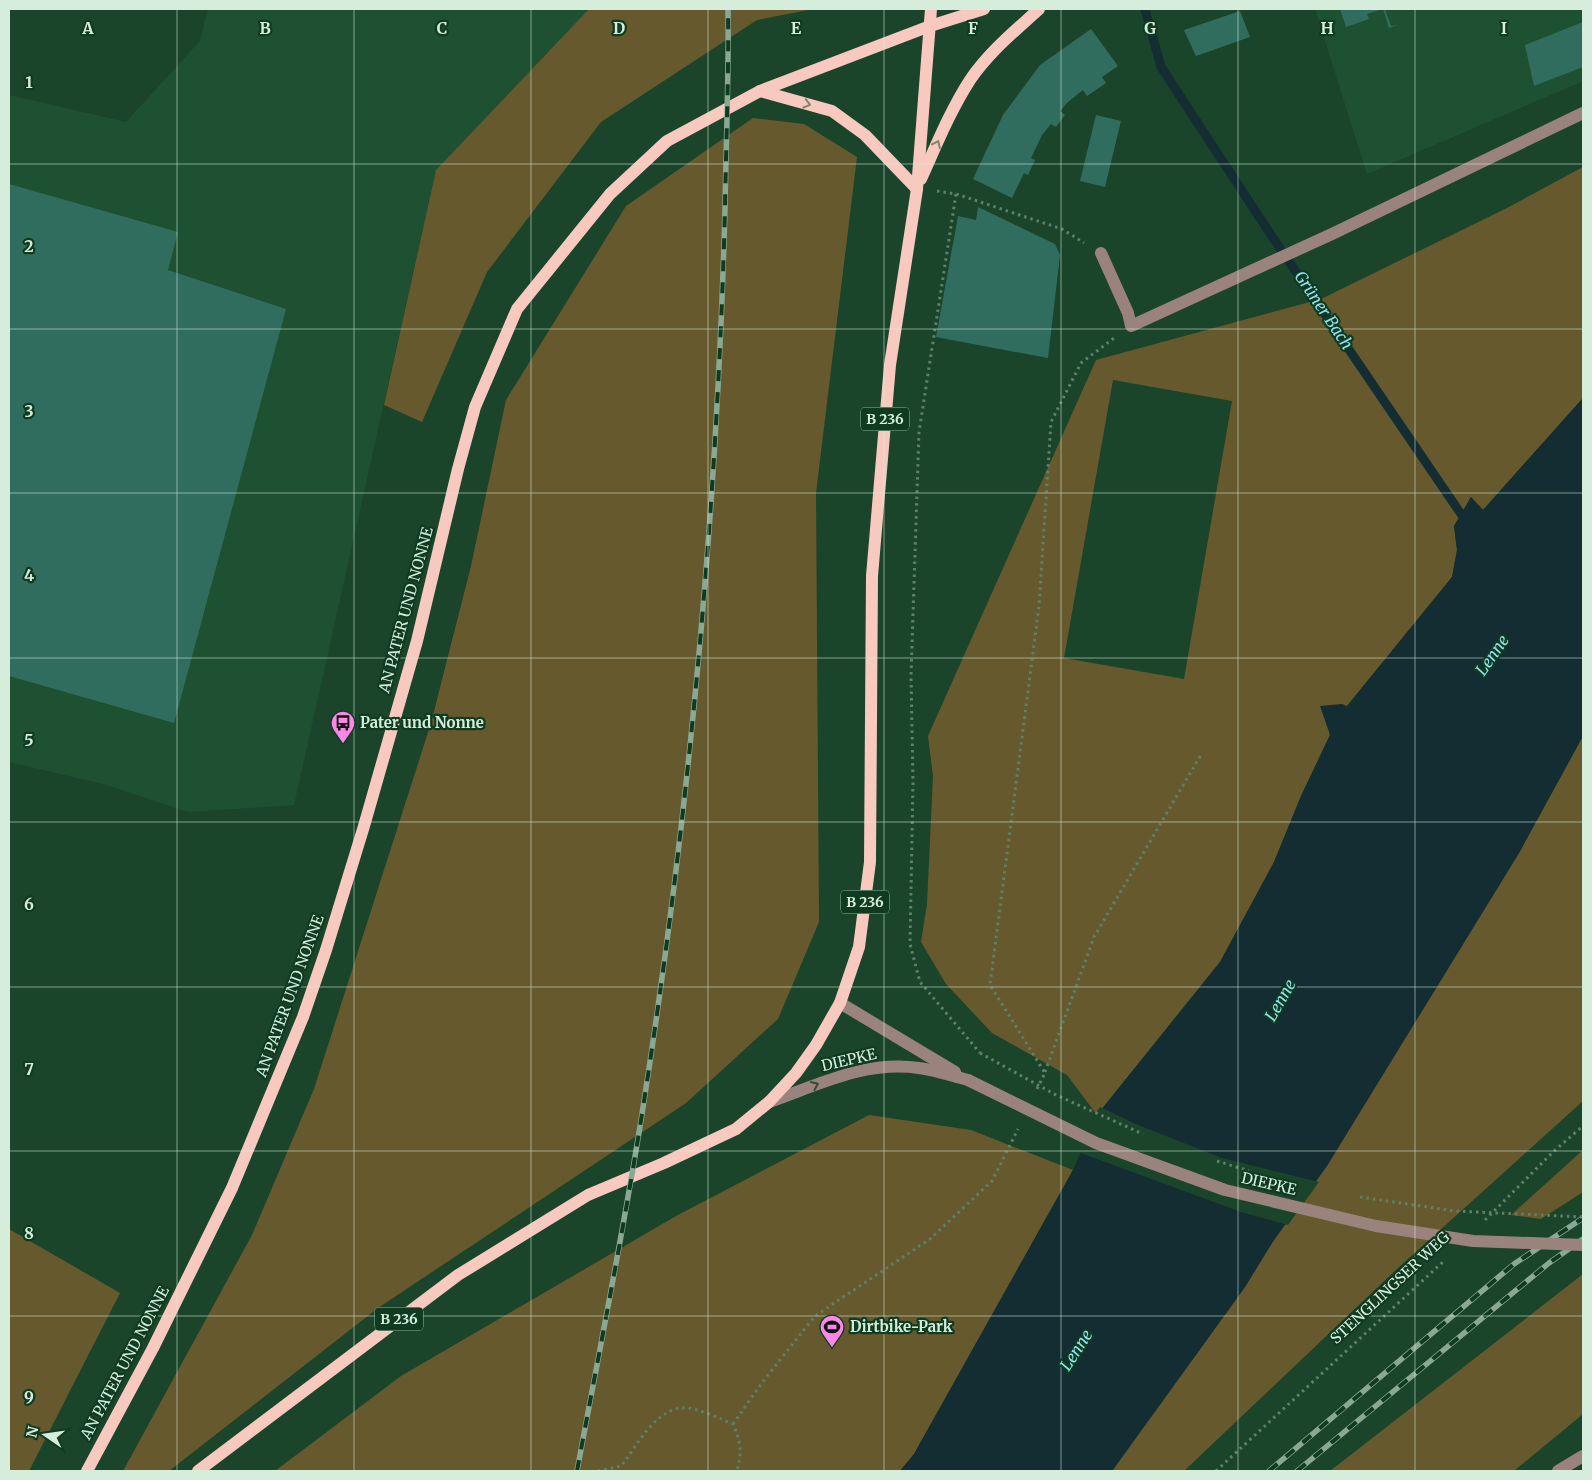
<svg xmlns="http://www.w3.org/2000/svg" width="1592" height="1480" viewBox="0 0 1592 1480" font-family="Merriweather,serif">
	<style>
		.built { fill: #1e5132 }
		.green { fill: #66592d; fill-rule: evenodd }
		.water { fill: #132d33 }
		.pier { fill: #1b452b }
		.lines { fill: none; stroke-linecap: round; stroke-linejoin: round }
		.stream { stroke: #132d33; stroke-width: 9 }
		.building { fill: #316d5e }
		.path { stroke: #5e816a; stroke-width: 3; stroke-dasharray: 2.5 4; stroke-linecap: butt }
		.minor { stroke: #9a837d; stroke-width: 12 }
		.major { stroke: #f8c9be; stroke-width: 12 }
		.rail-casing { stroke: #8aa994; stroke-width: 5.5 }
		.rail { stroke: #0f3b21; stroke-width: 4; stroke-dasharray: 11; stroke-linecap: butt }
		.path-bridge { stroke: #5e816a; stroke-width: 3; stroke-dasharray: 2.5 4; stroke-linecap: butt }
		.minor-bridge { stroke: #9a837d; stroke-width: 12 }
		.oneway { stroke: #848270 }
		.oneway2 { stroke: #324d38 }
		.grid { fill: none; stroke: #d6eddc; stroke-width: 1; stroke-opacity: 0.55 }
		.labels { text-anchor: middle; stroke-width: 4.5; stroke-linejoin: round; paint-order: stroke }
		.shield { fill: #0f3b21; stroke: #9ab8a4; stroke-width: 1 }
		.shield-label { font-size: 14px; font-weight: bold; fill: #d6eddc }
		.street-label { font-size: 15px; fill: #d6eddc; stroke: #0f3b21 }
		.poi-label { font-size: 15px; font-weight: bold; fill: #d6eddc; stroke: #0f3b21; text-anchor: start }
		.water-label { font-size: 16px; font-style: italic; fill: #94e1f3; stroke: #0f3b21 }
		.grid-label { font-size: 16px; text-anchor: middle; font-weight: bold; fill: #d6eddc; stroke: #0f3b21; stroke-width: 4.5; stroke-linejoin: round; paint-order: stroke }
	</style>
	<rect width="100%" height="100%" fill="#1b452b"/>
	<g class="built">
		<path d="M208,9h381l-153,161 -142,635 -106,7 -81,-27 -98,-23v-667l117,27 74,-81z"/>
		<path d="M1315,9h268v72l-216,93z"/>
	</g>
	<g class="green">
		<path d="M589,9h224l-56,11 -156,102 -114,150 -65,150 -38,-17 52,-235z"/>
		<path d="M753,118l51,6 53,33 -41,336 3,429 -41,97 -92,84 -308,205 -209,163h-46l129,-236 62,-146 117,-366 40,-157 35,-166 120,-194z"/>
		<path d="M1583,167v231l-100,112 -12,-13 -17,29 3,24 -5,27 -105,129 -17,29 -29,61 -27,66 -54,100 -123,153 -30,-40 -75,-42 -46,-49 -25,-42 6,-38 6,-128 -5,-40 168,-376 225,-61 186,-91zM1113,380l119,21 -48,278 -120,-21z"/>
		<path d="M1583,736v365l-185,167 -214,203h-72l133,-184 27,-44 55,-78 192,-312z"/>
		<path d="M869,1115l102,15 102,40 -159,284 -14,17h-625l126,-95 275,-160z"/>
		<path d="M1583,1150v42l-42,27 -30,-4z"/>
		<path d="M9,1229l111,64 -91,178h-20z"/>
		<path d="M1583,1274v140l-69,57h-184z"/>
	</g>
	<path class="water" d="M1583,398v338l-64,117 -192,313 -55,77 -27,44 -133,184h-212l14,-17 159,-284 24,-55 123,-153 54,-100 27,-66 29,-61 -10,-29 22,-2 5,2 105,-129 5,-27 -3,-24 17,-29 12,13z"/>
	<path class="pier" d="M1100,1107l38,18 84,33 97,24 -31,43 -47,-13 -163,-60 17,-38z"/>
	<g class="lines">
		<path class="stream" d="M1145,9l16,58 110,168 190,279 9,6"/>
	</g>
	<g class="building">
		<path d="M1340,9h42l-15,5 2,5 -23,8z"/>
		<path d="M1383,9h2l6,17 7,-1 -9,3z"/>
		<path d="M1240,11l10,26 -54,19 -12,-26z"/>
		<path d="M1583,22v45l-49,19 -9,-41z"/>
		<path d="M1091,29l27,37 -16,11 4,6 -19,13 -4,-6 -15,12 -8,9 5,4 -9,12 -5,-3 -9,11 -11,23 4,2 -7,15 -4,-2 -12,25 -39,-19 30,-64 37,-50z"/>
		<path d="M1096,115l25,6 -16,66 -25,-6z"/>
		<path d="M9,184l169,48 -10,38 118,39 -112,414 -165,-47z"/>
		<path d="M978,207l77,37 5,11 -12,103 -112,-21 22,-121 18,4z"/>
	</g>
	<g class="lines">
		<g class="path">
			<path d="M937,191l19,3 106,35 22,14"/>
			<path d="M956,194l-37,238 -8,244 2,107 -3,161 10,38 60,71"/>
			<path d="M1045,1072l49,-135 108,-184"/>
			<path d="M1037,1089l8,-16 -55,-88 49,-379 12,-184 30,-59 33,-25"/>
			<path d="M1485,1220l68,-68 30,-26"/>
			<path d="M733,1424l31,-44 51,-64 115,-77 62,-58 26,-52"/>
			<path d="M598,1471l23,-5c16,-20 32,-54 60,-58 14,-2 39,11 52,16 8,18 9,29 4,47"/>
			<path d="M1216,1471l229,-211"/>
		</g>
		<g class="minor">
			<path d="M1101,253l27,60 3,13 201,-92 251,-121"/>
			<path d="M840,1003l115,69"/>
			<path d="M769,1102c49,-17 97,-42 150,-34 16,2 33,8 49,12"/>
			<path d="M1558,1471l25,-15"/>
		</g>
		<g class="major">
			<path d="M760,91l72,20 33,24 52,54"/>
			<path d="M921,179c15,-33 29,-68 49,-99 19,-28 45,-49 69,-71"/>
			<path d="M87,1471l66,-123 79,-160 71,-171 23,-67 38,-124 53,-185 41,-172 17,-62 42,-98 93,-115 57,-53 93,-50 170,-65 54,-17"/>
			<path d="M198,1471l260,-196 130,-80 76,-32 72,-34 33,-27 27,-29 20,-28 24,-42 19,-56 11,-85 2,-286 18,-211 27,-176 14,-180"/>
		</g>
		<defs>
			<g id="rail">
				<path d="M577,1471c22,-119 46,-237 65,-357 47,-299 75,-602 83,-905 1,-67 4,-134 3,-200"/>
				<path d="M1269,1471l245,-207 69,-46"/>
				<path d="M1297,1471l252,-208 34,-24"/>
			</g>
		</defs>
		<use href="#rail" class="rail-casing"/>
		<use href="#rail" class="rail"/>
		<g class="path-bridge">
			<path d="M980,1053l76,42 87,39"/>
			<path d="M1217,1161l32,10"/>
			<path d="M1360,1197l95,14 128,6"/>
		</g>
		<path class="minor-bridge" d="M968,1080l128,63 129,47 151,36 97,15 110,4"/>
	</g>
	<defs><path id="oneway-chevron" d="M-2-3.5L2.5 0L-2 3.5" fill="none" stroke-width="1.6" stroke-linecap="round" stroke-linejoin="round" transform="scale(1.25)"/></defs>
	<g class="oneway">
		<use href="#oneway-chevron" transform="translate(807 104) rotate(16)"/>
		<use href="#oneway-chevron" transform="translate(937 144) rotate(-65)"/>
	</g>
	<use class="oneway2" href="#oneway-chevron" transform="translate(815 1085) rotate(-24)"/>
	<path class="grid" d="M177,9v1462M354,9v1462M531,9v1462M708,9v1462M884,9v1462M1061,9v1462M1238,9v1462M1415,9v1462M9,164h1574M9,329h1574M9,493h1574M9,658h1574M9,822h1574M9,987h1574M9,1151h1574M9,1316h1574"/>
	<defs>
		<symbol id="bus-pin" viewBox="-11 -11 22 30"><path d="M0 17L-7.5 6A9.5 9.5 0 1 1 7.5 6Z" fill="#fb87e6" stroke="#0f3b21"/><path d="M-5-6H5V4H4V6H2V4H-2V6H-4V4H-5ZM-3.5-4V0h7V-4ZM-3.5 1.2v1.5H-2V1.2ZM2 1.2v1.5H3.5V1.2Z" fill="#111"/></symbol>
		<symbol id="stadium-pin" viewBox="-11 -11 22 30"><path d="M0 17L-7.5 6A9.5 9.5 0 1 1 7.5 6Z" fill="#fb87e6" stroke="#0f3b21"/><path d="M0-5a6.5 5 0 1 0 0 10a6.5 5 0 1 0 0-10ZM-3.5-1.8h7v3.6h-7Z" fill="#111"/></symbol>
	</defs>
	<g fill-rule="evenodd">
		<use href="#bus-pin" x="329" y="709" width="28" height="38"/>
		<use href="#stadium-pin" x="818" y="1313" width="28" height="38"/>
	</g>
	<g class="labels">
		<g class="shield">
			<rect x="861" y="407.5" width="48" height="23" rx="4"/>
			<rect x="841" y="890.5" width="48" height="23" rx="4"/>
			<rect x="375" y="1307.5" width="48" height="23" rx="4"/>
		</g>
		<g class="shield-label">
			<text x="885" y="424">B 236</text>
			<text x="865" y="907">B 236</text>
			<text x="399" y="1324">B 236</text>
		</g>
		<g class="street-label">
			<text transform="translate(406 610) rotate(-75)" y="5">AN PATER UND NONNE</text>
			<text transform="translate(290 996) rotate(-70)" y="5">AN PATER UND NONNE</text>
			<text transform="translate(849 1060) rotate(-13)" y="5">DIEPKE</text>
			<text transform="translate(1269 1184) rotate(13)" y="5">DIEPKE</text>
			<text transform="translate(1390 1288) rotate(-43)" y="5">STENGLINGSER WEG</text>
			<text transform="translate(125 1363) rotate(-62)" y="5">AN PATER UND NONNE</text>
		</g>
		<g class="poi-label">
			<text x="360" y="728">Pater und Nonne</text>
			<text x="850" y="1332">Dirtbike-Park</text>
		</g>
		<g class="water-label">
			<text transform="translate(1324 310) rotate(56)" y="6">Grüner Bach</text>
			<text transform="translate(1492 655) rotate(-55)" y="6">Lenne</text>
			<text transform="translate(1280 1000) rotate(-60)" y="6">Lenne</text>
			<text transform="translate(1076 1350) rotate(-57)" y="6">Lenne</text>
		</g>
	</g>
	<g class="grid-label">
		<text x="88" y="34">A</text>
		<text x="265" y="34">B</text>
		<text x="442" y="34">C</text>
		<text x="619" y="34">D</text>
		<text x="796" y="34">E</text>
		<text x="973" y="34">F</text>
		<text x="1150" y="34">G</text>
		<text x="1327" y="34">H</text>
		<text x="1504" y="34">I</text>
		<text x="29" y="88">1</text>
		<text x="29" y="252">2</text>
		<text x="29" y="417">3</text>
		<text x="29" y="581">4</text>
		<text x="29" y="746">5</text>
		<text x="29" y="910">6</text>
		<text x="29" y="1075">7</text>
		<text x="29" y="1239">8</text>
		<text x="29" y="1403">9</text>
	</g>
	<rect width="1592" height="1480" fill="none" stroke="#d6eddc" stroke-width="20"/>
	<g transform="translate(45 1435) rotate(283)" stroke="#0f3b21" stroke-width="4" paint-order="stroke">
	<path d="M0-4L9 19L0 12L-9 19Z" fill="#d6eddc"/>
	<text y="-8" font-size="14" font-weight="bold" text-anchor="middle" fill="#d6eddc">N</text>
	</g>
</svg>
